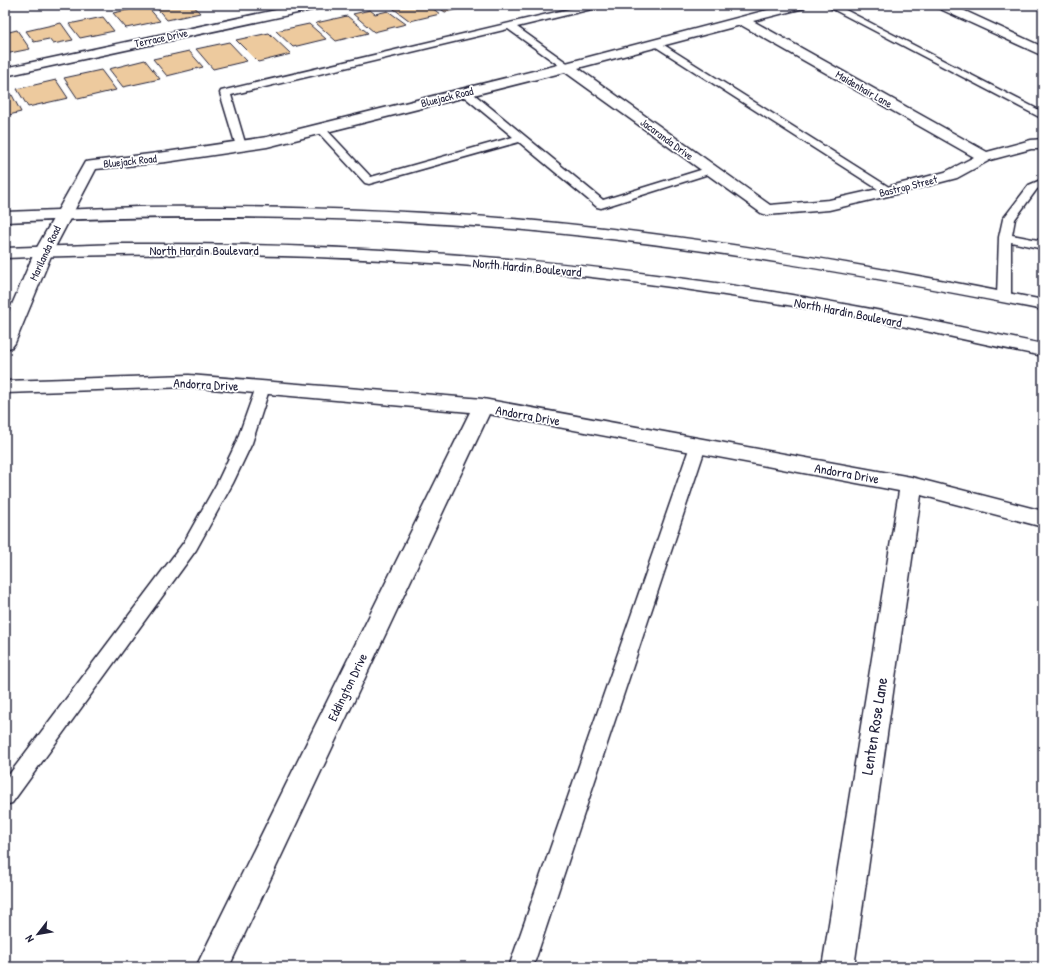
<svg xmlns="http://www.w3.org/2000/svg" width="1048" height="972" viewBox="0 0 1048 972" font-family="'Patrick Hand',sans-serif">
	<style>
		.building { fill: #edca9e; stroke: #22223b }
		.lines { fill: none; stroke-linecap: round; stroke-linejoin: round }
		.lane-casing { stroke: #22223b; stroke-width: 3 }
		.street-casing { stroke: #22223b; stroke-width: 3 }
		.secondary-casing { stroke: #22223b; stroke-width: 3 }
		.lane { fill: #fff; fill-rule: evenodd }
		.street { fill: #fff; fill-rule: evenodd }
		.secondary { fill: #fff; fill-rule: evenodd }
		.labels { text-anchor: middle; stroke-width: 3.5; stroke-linejoin: round; paint-order: stroke }
		.far-street-label { font-size: 11px; fill: #22223b; stroke: #fff }
		.street-label { font-size: 13px; fill: #22223b; stroke: #fff }
		.near-street-label { font-size: 16px; fill: #22223b; stroke: #fff }
	</style>
	<rect width="100%" height="100%" fill="#fff"/>
	<filter id="ink" filterUnits="userSpaceOnUse"><feTurbulence type="fractalNoise" baseFrequency=".025" numOctaves="2"/><feDisplacementMap in="SourceGraphic" scale="8" xChannelSelector="R" yChannelSelector="G"/><feConvolveMatrix kernelMatrix="1 2 1 2 8 2 1 2 1" color-interpolation-filters="sRGB"/></filter>
	<g filter="url(#ink)">
		<g class="building">
			<path d="M154,5h39l7,8 -33,7z"/>
			<path d="M394,5h34l12,9 -30,7 -20,-15z"/>
			<path d="M435,5h39l1,1 -30,6z"/>
			<path d="M147,6l13,15 -34,7 -13,-15z"/>
			<path d="M370,10l5,4 13,-3 18,13 -32,8 -21,-18z"/>
			<path d="M347,16l21,17 -32,8 -20,-18z"/>
			<path d="M103,17l11,14 -34,7 -11,-14z"/>
			<path d="M61,23l12,17 -20,4 -4,-5 -15,3 -8,-11z"/>
			<path d="M309,24l17,15 -33,8 -17,-16z"/>
			<path d="M17,30l13,19 -25,5v-21z"/>
			<path d="M269,33l22,21 -33,8 -22,-22z"/>
			<path d="M229,42l18,19 -34,8 -17,-20z"/>
			<path d="M189,51l14,16 -36,9 -14,-17z"/>
			<path d="M145,60l15,19 -37,8 -14,-18z"/>
			<path d="M101,70l15,20 -38,9 -14,-21z"/>
			<path d="M56,80l12,18 -40,9 -11,-18z"/>
			<path d="M12,95l9,17 -16,4v-19z"/>
		</g>
		<g class="lines">
			<defs>
				<g id="lane">
					<path d="M586,5h15l-1,2 -83,20 53,38 2,2 -2,2h-6l-56,-40 -277,66 15,51 -5,3 -5,-3 -16,-53 1,-2z"/>
					<path d="M825,5h11l207,107v7z"/>
					<path d="M656,40l236,149 2,2 -2,2h-8l-231,-148 -2,-2z"/>
					<path d="M465,89l4,1 134,110 104,-32h8l2,2 -2,2 -114,36 -4,-1 -78,-65 -150,42 -4,-1 -50,-54 1,-2h8l47,50 142,-40 -52,-43 -1,-2z"/>
					<path d="M1043,179v7l-6,3 -22,30 -3,16 31,6v8l-32,-7v55l-2,3h-10l-2,-3 2,-60 4,-18 26,-34z"/>
					<path d="M263,382l5,2 2,3 -18,56 -19,40 -37,67 -184,253 -7,2v-25l179,-238 33,-59 19,-40 20,-56 2,-3z"/>
					<path d="M698,441l5,1 3,4 -173,521h-24l181,-521 3,-4z"/>
				</g>
				<g id="street">
					<path d="M299,5h23l-2,3 -4,1 -311,67v-8z"/>
					<path d="M786,5h20l-2,3 -51,13 234,131 44,-12 12,-1v10h-12l-41,11 -33,18 -69,18 -59,14 -62,5 -6,-2 -196,-141 -298,75 -101,15 -70,7 -43,82 -38,92 -3,4 -7,2v-28l30,-70 50,-89 81,-10 101,-15 295,-73zM741,25l233,132 -29,15 -58,15 -58,13 -59,5 -192,-137z"/>
					<path d="M936,5h16l91,42v9l-105,-48z"/>
					<path d="M189,375l294,24 428,78 132,34v16l-122,-32 -67,472h-32l77,-476 -410,-77 -260,553h-33l274,-555 -281,-25 -184,6v-12z"/>
				</g>
				<g id="secondary">
					<path d="M138,207c133,-1 266,2 398,14 171,16 339,45 507,79v10c-168,-33 -337,-63 -508,-79 -176,-16 -353,-17 -530,-9v-10z"/>
					<path d="M120,244c184,-1 369,8 551,33 63,8 126,18 189,30 61,11 122,25 183,37v12c-62,-12 -123,-27 -185,-39 -62,-11 -125,-21 -187,-30 -220,-30 -444,-38 -666,-29v-10z"/>
				</g>
			</defs>
			<use href="#lane" class="lane-casing"/>
			<use href="#street" class="street-casing"/>
			<use href="#secondary" class="secondary-casing"/>
			<use href="#lane" class="lane"/>
			<use href="#street" class="street"/>
			<use href="#secondary" class="secondary"/>
		</g>
	</g>
	<g class="labels">
		<g class="far-street-label">
			<text transform="translate(161 38) rotate(-12)" y="4">Terrace Drive</text>
			<text transform="translate(864 89) rotate(30)" y="4">Maidenhair Lane</text>
			<text transform="translate(447 97) rotate(-14)" y="4">Bluejack Road</text>
			<text transform="translate(667 139) rotate(36)" y="4">Jacaranda Drive</text>
			<text transform="translate(130 161) rotate(-6)" y="4">Bluejack Road</text>
			<text transform="translate(908 186) rotate(-14)" y="4">Bastrop Street</text>
			<text transform="translate(45 253) rotate(-65)" y="4">Marilanda Road</text>
		</g>
		<g class="street-label">
			<text x="204" y="255">North Hardin Boulevard</text>
			<text transform="translate(527 267) rotate(5)" y="5">North Hardin Boulevard</text>
			<text transform="translate(848 312) rotate(11)" y="5">North Hardin Boulevard</text>
			<text transform="translate(206 384) rotate(3)" y="5">Andorra Drive</text>
			<text transform="translate(528 415) rotate(10)" y="5">Andorra Drive</text>
			<text transform="translate(847 473) rotate(10)" y="5">Andorra Drive</text>
			<text transform="translate(347 687) rotate(-64)" y="5">Eddington Drive</text>
		</g>
		<g class="near-street-label">
			<text transform="translate(874 726) rotate(-81)" y="6">Lenten Rose Lane</text>
		</g>
	</g>
	<rect width="1048" height="972" fill="none" stroke="#fff" stroke-width="20"/>
	<rect x="10" y="10" width="1028" height="952" fill="none" stroke="#22223b" stroke-width="1.5" filter="url(#ink)"/>
	<g transform="translate(38 934) rotate(239)" stroke="#ffffff" stroke-width="3" paint-order="stroke">
	<path d="M0-3L7 15L0 10L-7 15Z" fill="#22223b"/>
	<text y="-6" font-size="11" font-weight="bold" text-anchor="middle" fill="#22223b">N</text>
	</g>
</svg>
